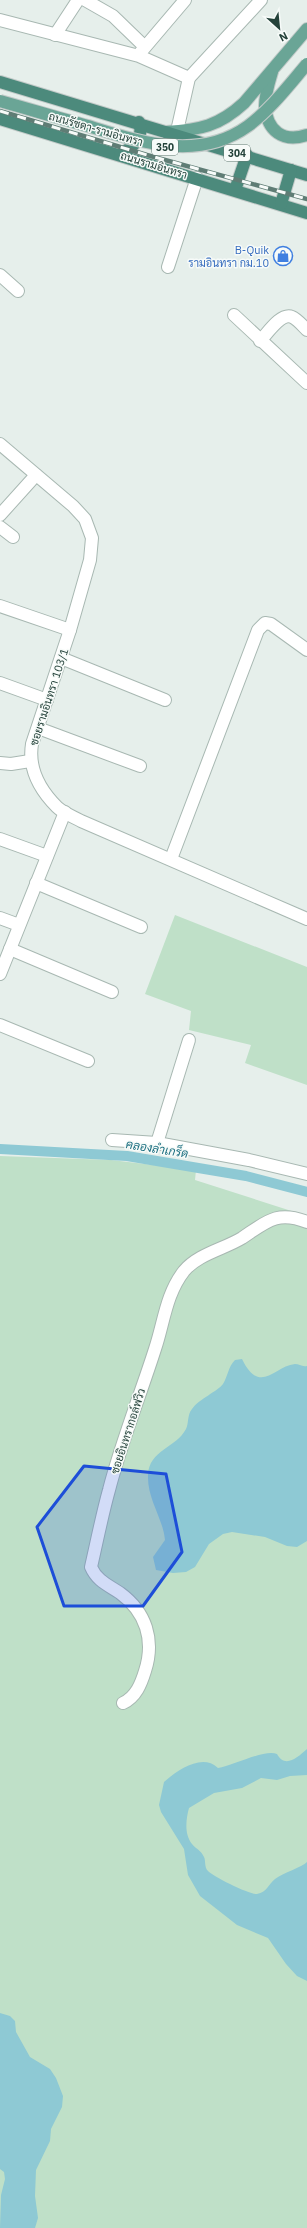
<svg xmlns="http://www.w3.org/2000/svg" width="307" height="2228" viewBox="0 0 307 2228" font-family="'IBM Plex Sans',Sarabun,sans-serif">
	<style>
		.green { fill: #bfe0c8 }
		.water { fill: #8ec9d4 }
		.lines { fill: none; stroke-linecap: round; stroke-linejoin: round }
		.canal { stroke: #8ec9d4; stroke-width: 10 }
		.minor-casing { stroke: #a8b8b2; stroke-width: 14 }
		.primary-casing { stroke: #c2cac8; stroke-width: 14 }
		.trunk-casing { stroke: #c2cac8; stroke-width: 14 }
		.minor { stroke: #fff; stroke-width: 12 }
		.primary { stroke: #6aa596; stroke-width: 12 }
		.trunk { stroke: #4c8a7c; stroke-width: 12 }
		.rail-casing { stroke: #5f7d75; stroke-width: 4.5 }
		.rail { stroke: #f7fbf9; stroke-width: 3; stroke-dasharray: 9; stroke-linecap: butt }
		.primary-bridge-casing { stroke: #c2cac8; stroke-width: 14; stroke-linecap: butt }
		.primary-bridge { stroke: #6aa596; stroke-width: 12 }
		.marked { fill: #1d4ed8; fill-opacity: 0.2; stroke: #1d4ed8; stroke-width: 3; stroke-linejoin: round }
		.labels { text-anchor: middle; stroke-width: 3; stroke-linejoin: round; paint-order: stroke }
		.shield { fill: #f7fbf9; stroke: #637a73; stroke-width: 1 }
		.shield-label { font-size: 10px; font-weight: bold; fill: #24423a }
		.street-label { font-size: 11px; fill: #24423a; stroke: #f7fbf9 }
		.shop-label { font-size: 11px; fill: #366cbe; stroke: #f7fbf9; text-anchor: end }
		.water-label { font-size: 12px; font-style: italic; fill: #1c6f80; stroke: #f7fbf9 }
	</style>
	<rect width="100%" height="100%" fill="#e6efeb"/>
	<g class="green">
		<path d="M175,915l132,52v118l-62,-22 6,-18 -62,-15 2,-19 -46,-17z"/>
		<path d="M0,1156l111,4 85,10 -1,10 112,36v1012h-307z"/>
	</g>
	<g class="water">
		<path d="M242,1359c18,37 32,7 53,5 4,0 7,3 12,2v175l-10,6 -10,-1 -22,-9 -33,-5 -9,2 -14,10 -14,23 -9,5 -13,1 -17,-3 -3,-13 12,-17c-2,-22 -18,-41 -17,-65 1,-25 28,-27 38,-46 3,-6 1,-14 6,-20 7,-10 26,-18 31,-25 5,-8 5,-17 12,-24z"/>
		<path d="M307,1749v26l-17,1 -13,4 -16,-2 -19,10 -28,5 -25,15c-3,11 -5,26 3,36 4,5 9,6 12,13 2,4 0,10 4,14 4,5 42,24 49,23 10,-2 11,-9 18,-15 8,-6 27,-12 32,-17v119l-10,-5 -11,-12 -18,-26 -31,-13 -37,-29 -12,-21 -4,-26 -23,-37 -2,-7 5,-23c14,-12 38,-29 54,-14 15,-2 46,-19 59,-14 8,15 21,3 30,-5z"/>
		<path d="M0,2013l10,3 5,5 1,11 14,25 20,12 6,9 7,18 -1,11 -11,22 -1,12 -14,29 -1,26 3,22 -3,10h-35l1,-33 4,-16 -1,-7 -4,-3z"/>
	</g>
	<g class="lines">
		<path class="canal" d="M0,1149l127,7 119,20 61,16"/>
		<defs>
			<g id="minor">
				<path d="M85,0l28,16 31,30"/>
				<path d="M0,20l139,36 50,22"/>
				<path d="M55,35l23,-35"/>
				<path d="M140,53l45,-53"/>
				<path d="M177,131l12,-53 72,-78"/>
				<path d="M168,267l29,-89"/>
				<path d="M0,275l18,16"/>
				<path d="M234,315l73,68"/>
				<path d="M260,341c7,-7 21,-29 32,-24 5,2 11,9 15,13"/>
				<path d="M0,444l73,62 12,13 7,19 -2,22 -20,70 -38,114c-4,25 7,45 25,63 6,6 17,10 24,14l226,98"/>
				<path d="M0,515l36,-40"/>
				<path d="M0,527l13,10"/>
				<path d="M0,606l70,24"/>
				<path d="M61,658l104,42"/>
				<path d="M0,683l47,17"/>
				<path d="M38,728l102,38"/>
				<path d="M0,763l11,1 19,-3"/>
				<path d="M0,839l47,17"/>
				<path d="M171,859l87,-229 7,-7 6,1 36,26"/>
				<path d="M36,883l105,44"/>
				<path d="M0,918l19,7"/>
				<path d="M10,949l102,43"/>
				<path d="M0,974l65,-162"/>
				<path d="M0,1025l88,36"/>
				<path d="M112,1140l45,3 92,17 58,14"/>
				<path d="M157,1143l32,-103"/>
				<path d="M123,1703c13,-6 18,-19 22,-32 10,-31 1,-59 -25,-78 -12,-8 -23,-12 -29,-26 6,-26 11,-52 18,-77 12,-47 31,-94 46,-141 9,-27 11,-55 29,-78 14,-17 40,-22 58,-33 24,-16 35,-28 65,-16"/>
			</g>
			<g id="primary">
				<path d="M272,72c-3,10 -7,23 -7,34 2,25 18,37 42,29"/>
				<path d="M166,132c34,-2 53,-6 78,-29l63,-74"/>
			</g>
			<g id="trunk">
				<path d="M0,82l307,93"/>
				<path d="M0,119l307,94"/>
				<path d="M120,155c12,-8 25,-16 19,-33"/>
				<path d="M235,190l12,-35"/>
				<path d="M281,204l10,-34"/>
			</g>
		</defs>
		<use href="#minor" class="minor-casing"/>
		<use href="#primary" class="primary-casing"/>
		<use href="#trunk" class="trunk-casing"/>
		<use href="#minor" class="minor"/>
		<use href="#primary" class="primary"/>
		<use href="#trunk" class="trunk"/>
		<defs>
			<path id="rail" d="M0,111l147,44 160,44"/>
		</defs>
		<use href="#rail" class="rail-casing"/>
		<use href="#rail" class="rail"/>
		<defs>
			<path id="primary-bridge" d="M0,101c29,8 58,17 88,25 52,16 110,36 160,0 23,-17 41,-41 59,-62"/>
		</defs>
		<use href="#primary-bridge" class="primary-bridge-casing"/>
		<use href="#primary-bridge" class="primary-bridge"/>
	</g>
	<path class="marked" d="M84,1466l82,8 16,78 -39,54h-79l-27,-79z"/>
	<defs>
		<symbol id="shop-ring" viewBox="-11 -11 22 22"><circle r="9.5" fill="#f7fbf9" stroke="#3f7fe0" stroke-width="1.5"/><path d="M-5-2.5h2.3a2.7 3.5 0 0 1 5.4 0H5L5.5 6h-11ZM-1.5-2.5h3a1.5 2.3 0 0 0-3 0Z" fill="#3f7fe0"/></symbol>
	</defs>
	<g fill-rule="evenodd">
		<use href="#shop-ring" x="272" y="245" width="22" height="22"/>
	</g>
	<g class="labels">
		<g class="shield">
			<rect x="152" y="139" width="26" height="16" rx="3"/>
			<rect x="224" y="145" width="26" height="16" rx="3"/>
		</g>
		<g class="shield-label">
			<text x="165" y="151">350</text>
			<text x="237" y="157">304</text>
		</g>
		<g class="street-label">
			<text transform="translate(96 129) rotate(16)" y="4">ถนนรัชดา-รามอินทรา</text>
			<text transform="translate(154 165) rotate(17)" y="4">ถนนรามอินทรา</text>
			<text transform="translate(49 697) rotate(-72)" y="4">ซอยรามอินทรา 103/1</text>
			<text transform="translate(128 1431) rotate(-72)" y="4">ซอยอินทรากอล์ฟวิว</text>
		</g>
		<g class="shop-label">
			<text x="269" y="254">B-Quik<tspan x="269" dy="13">รามอินทรา กม.10</tspan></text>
		</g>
		<g class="water-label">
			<text transform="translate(157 1149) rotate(9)" y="4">คลองลำเกร็ด</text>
		</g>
	</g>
	<g transform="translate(279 28) rotate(153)" stroke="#f7fbf9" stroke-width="3" paint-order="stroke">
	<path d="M0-3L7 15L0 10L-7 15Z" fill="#24423a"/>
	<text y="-6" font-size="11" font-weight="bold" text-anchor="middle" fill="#24423a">N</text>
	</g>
</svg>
